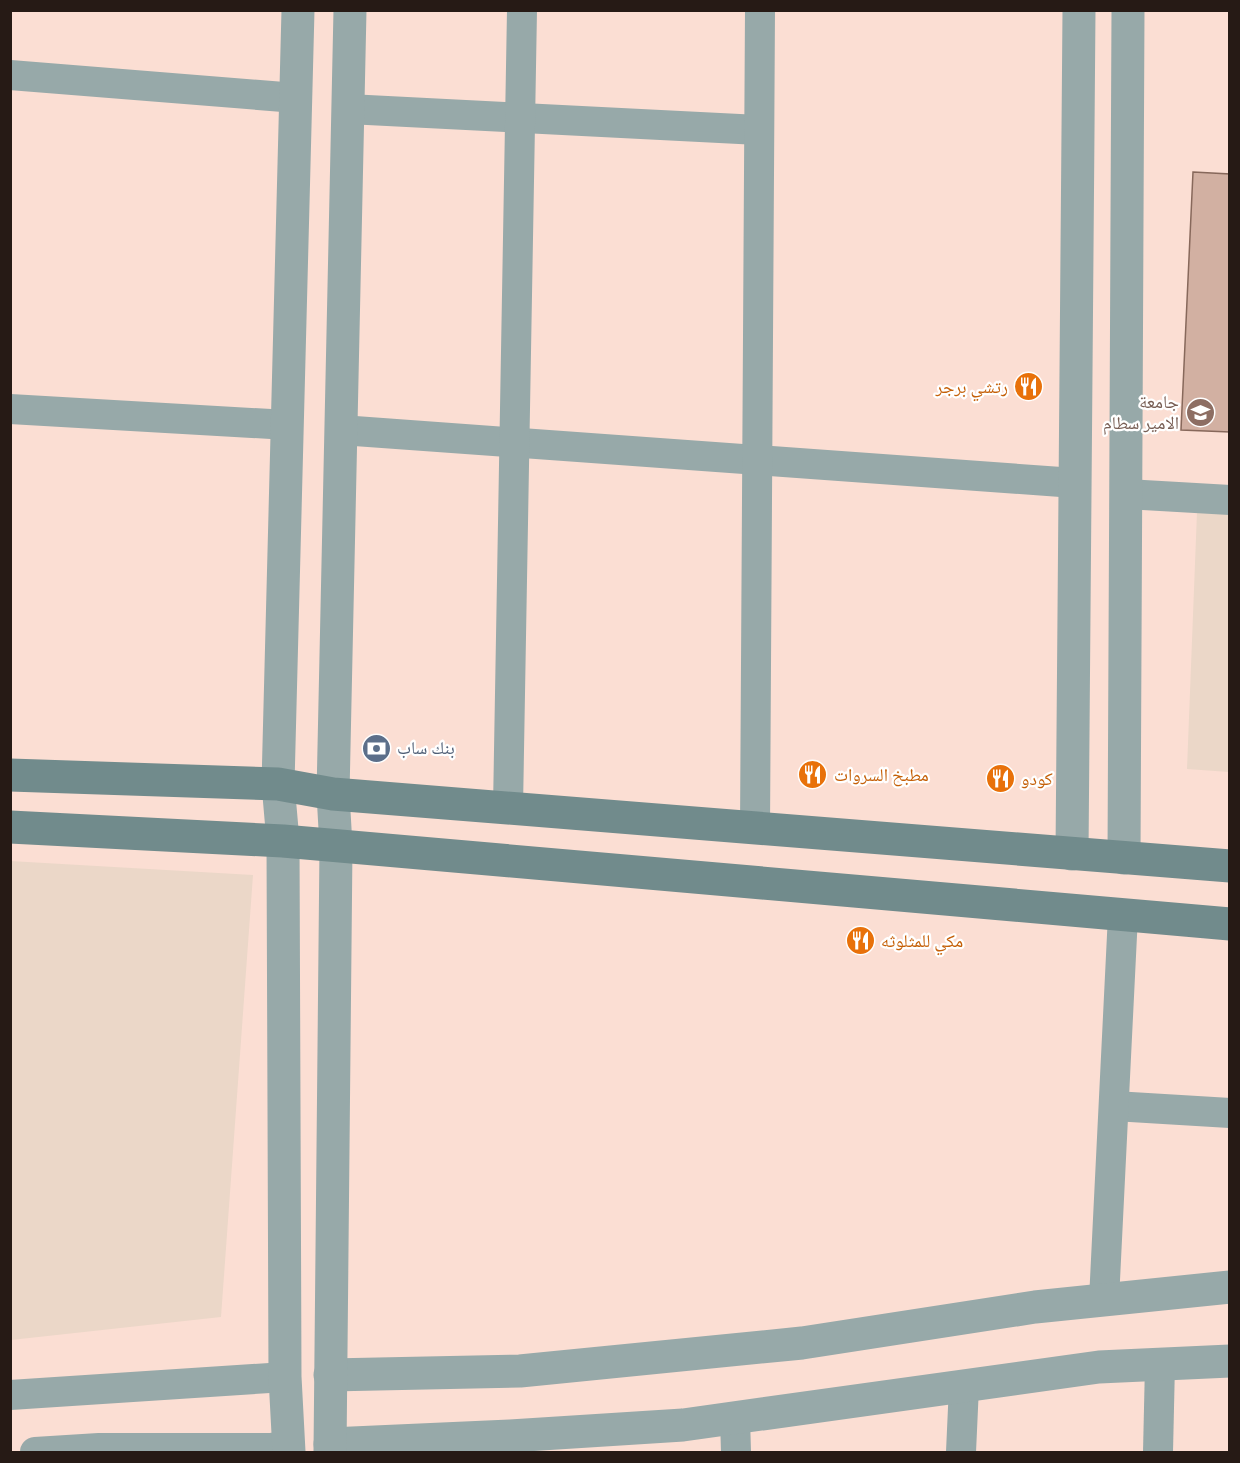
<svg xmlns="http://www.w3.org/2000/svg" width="1240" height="1463" viewBox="0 0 1240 1463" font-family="'Exo 2','Noto Naskh Arabic',sans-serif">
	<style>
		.commercial { fill: #ebd7c8 }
		.building { fill: #d2b0a2; stroke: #87685b; stroke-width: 1.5 }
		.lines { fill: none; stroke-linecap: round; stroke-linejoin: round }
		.minor { stroke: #97a9a9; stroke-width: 30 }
		.tertiary { stroke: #97a9a9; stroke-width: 33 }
		.secondary { stroke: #718b8c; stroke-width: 33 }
		.labels { text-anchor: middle; stroke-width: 4.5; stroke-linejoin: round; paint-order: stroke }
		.food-label { font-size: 18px; fill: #c56008; stroke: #fff; text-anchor: start }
		.education-label { font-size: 18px; fill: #785e54; stroke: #fff; text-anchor: end }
		.service-label { font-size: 18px; fill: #4e5e75; stroke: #fff; text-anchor: start }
	</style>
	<rect width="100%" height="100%" fill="#fbded3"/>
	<g class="commercial">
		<path d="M1197,512l32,1v259l-42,-3z"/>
		<path d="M10,861l243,14 -32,442 -210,23z"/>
	</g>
	<path class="building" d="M1193,172l37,2v258l-49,-2z"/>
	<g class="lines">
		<g class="minor">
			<path d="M10,75l286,23"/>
			<path d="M348,109l411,21"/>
			<path d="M10,409l278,16"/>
			<path d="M341,430l734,53"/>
			<path d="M1126,494l104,6"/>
			<path d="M508,808l14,-798"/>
			<path d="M755,828l5,-818"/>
			<path d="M1114,1106l116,7"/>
			<path d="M1104,1300l19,-385"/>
			<path d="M10,1395l275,-18"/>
			<path d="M735,1418l1,34"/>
			<path d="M35,1452l64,-4h172l18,-2"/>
			<path d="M961,1452l3,-66"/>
			<path d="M1158,1452l2,-88"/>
		</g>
		<g class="tertiary">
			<path d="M1072,854l7,-844"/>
			<path d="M1124,858l4,-848"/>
			<path d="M330,1375l190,-4 282,-28 233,-36 195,-20"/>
			<path d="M330,1444l180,-8 173,-11 416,-58 131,-6"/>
			<path d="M289,1452l-4,-75 -2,-536 -5,-57 20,-774"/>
			<path d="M330,1452l6,-606 -3,-52 17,-784"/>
		</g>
		<g class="secondary">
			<path d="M10,775l268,9 55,10 897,72"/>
			<path d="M10,827l273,14 947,83"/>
		</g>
	</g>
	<defs>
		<symbol id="restaurant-disc" viewBox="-11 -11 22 22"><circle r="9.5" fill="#e8710a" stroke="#fff"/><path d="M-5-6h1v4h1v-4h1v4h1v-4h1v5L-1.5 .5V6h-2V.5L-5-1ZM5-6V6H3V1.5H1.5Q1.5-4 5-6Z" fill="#fff"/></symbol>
		<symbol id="school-disc" viewBox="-11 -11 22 22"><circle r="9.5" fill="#8d6e63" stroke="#fff"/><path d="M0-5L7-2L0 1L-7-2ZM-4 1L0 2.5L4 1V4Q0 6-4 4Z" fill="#fff"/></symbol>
		<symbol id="bank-disc" viewBox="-11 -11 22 22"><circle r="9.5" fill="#5c6f8a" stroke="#fff"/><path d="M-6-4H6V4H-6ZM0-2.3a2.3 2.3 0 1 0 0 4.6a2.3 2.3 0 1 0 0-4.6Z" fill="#fff"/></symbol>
	</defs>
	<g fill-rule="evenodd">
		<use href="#restaurant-disc" x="1012" y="370" width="33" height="33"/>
		<use href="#school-disc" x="1184" y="396" width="33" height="33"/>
		<use href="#bank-disc" x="360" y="732" width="33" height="33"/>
		<use href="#restaurant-disc" x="796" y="758" width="33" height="33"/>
		<use href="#restaurant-disc" x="984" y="762" width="33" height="33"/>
		<use href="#restaurant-disc" x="844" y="924" width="33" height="33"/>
	</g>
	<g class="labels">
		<g class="food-label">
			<text x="1008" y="393" text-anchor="end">رتشي برجر</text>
			<text x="834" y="781">مطبخ السروات</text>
			<text x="1021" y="785">كودو</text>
			<text x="881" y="947">مكي للمثلوثه</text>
		</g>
		<g class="education-label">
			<text x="1179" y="408">جامعة<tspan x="1179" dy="21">الامير سطام</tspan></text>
		</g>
		<g class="service-label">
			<text x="397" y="754">بنك ساب</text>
		</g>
	</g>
	<rect width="1240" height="1463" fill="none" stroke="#261a15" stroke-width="24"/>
</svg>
